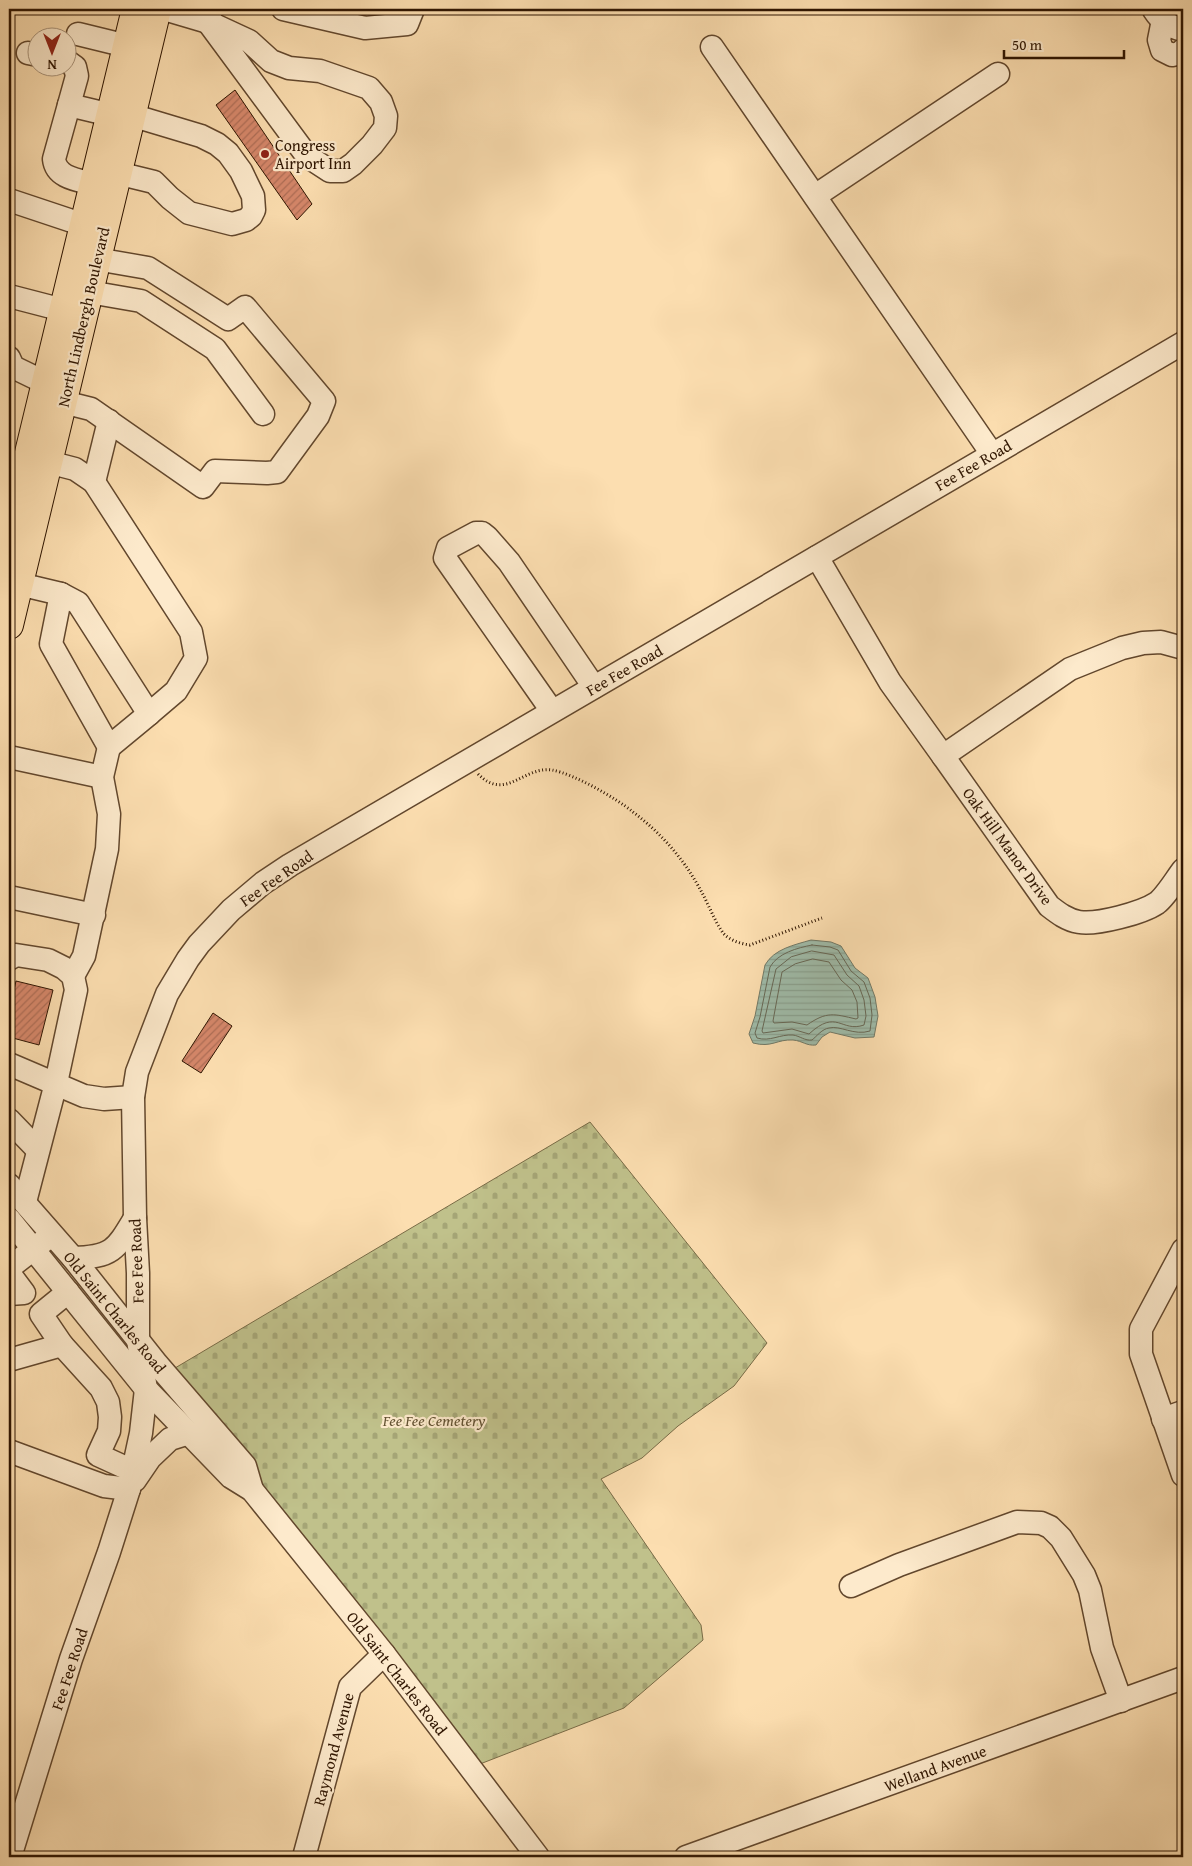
<svg xmlns="http://www.w3.org/2000/svg" width="1192" height="1866" viewBox="0 0 1192 1866" font-family="'Gentium Book Plus',serif">
	<style>
		.cemetery { fill: url(#cemetery-stones); stroke: #786b46 }
		.water { fill: url(#water-rules); stroke: #727966 }
		.lines { fill: none; stroke-linecap: round; stroke-linejoin: round }
		.shore { stroke: #676856; stroke-width: 1 }
		.building { fill: url(#building-hatch); stroke: #2f1501 }
		.minor-casing { stroke: #62472d; stroke-width: 25 }
		.highway-casing { stroke: #2f1501; stroke-width: 30 }
		.path { stroke: #2f1501; stroke-width: 3; stroke-dasharray: 1 2.5; stroke-linecap: butt }
		.minor { stroke: #fdeacc; stroke-width: 22 }
		.highway { stroke: #fcdeb0; stroke-width: 28 }
		.poi-dot { fill: #8f2418; stroke: #fdeacc; stroke-width: 2 }
		.labels { text-anchor: middle; stroke-width: 4.5; stroke-linejoin: round; paint-order: stroke }
		.poi-label { font-size: 16px; fill: #2f1501; stroke: #fdeacc; text-anchor: start }
		.street-label { font-size: 16px; fill: #2f1501; stroke: #fdeacc }
		.park-label { font-size: 16px; font-style: italic; fill: #625131; stroke: #fdeacc }
	</style>
	<defs>
		<pattern id="cemetery-stones" width="16" height="16" patternUnits="userSpaceOnUse" patternTransform="scale(1.25)"><rect width="16" height="16" fill="#c0c18b"/><path d="M2 7V4a2 2 0 0 1 4 0v3zM10 15v-3a2 2 0 0 1 4 0v3z" fill="#a5a576"/></pattern>
		<pattern id="water-rules" width="6" height="5" patternUnits="userSpaceOnUse" patternTransform="scale(1.25)"><rect width="6" height="5" fill="#9fbcaa"/><path d="M0 2.5h6" fill="none" stroke="#89a190"/></pattern>
		<pattern id="building-hatch" width="6" height="6" patternUnits="userSpaceOnUse" patternTransform="scale(1.25)"><rect width="6" height="6" fill="#d5876a"/><path d="M-1 1l2-2M0 6l6-6M5 7l2-2" fill="none" stroke="#ad6d55"/></pattern>
	</defs>
	<rect width="100%" height="100%" fill="#fcdeb0"/>
	<filter id="stains"><feTurbulence type="fractalNoise" baseFrequency=".004" numOctaves="4"/><feColorMatrix values="0 0 0 0 .2 0 0 0 0 .09 0 0 0 0 .02 0 0 0 .5 -.17"/></filter>
	<radialGradient id="worn" r=".72"><stop offset=".6" stop-color="#630" stop-opacity="0"/><stop offset="1" stop-color="#630" stop-opacity=".3"/></radialGradient>
	<path class="cemetery" d="M590,1122l177,221 -33,43 -56,40 -36,32 -41,21 100,146 2,15 -79,68 -144,56 -310,-393z"/>
	<path class="water" d="M811,940l20,2 10,4 14,22 13,10 7,19 3,19 -4,21 -19,1 -25,-6 -8,5 -6,8c-10,1 -13,-4 -23,-5 -16,-1 -21,8 -40,3l-4,-9 6,-18 10,-51c9,-16 29,-20 46,-25z"/>
	<g class="lines">
		<g class="shore">
			<path d="M812,945l18,2 8,3 13,21 13,11 6,16 2,17 -2,16c-16,5 -30,-6 -41,-3 -7,1 -12,8 -17,12 -7,1 -12,-4 -19,-5 -13,-1 -23,7 -36,3l-2,-5 5,-16 10,-50c8,-14 27,-19 42,-22z"/>
			<path d="M812,951l22,4 13,20 12,11 5,14 2,16 -2,9c-23,8 -27,-17 -55,9l-17,-5 -29,4 -1,-2 14,-62 15,-12z"/>
			<path d="M813,959l16,3 12,18 11,10 5,12 1,16 -2,1c-22,-5 -29,-8 -49,6l-15,-3 -18,1 -1,-2 9,-49 13,-8z"/>
		</g>
	</g>
	<g class="building">
		<path d="M235,90l77,114 -15,16 -81,-115z"/>
		<path d="M16,981l37,9 -14,55 -30,-8v-25z"/>
		<path d="M213,1013l19,13 -31,47 -19,-12z"/>
	</g>
	<g class="lines">
		<defs>
			<g id="minor">
				<path d="M164,9l44,13 3,-13"/>
				<path d="M283,9l82,19 42,-4 6,-15"/>
				<path d="M1154,10c7,11 16,17 29,20"/>
				<path d="M1163,20l-4,20 3,10 10,5 8,-2 3,-3"/>
				<path d="M208,22l41,19 22,20 18,7 31,3 49,17 12,14 5,14 -1,12 -13,17 -19,19 -10,7h-13l-23,-15z"/>
				<path d="M78,34l49,12"/>
				<path d="M712,47l280,407"/>
				<path d="M28,53l10,2"/>
				<path d="M68,62l7,5 2,9 -23,83c2,19 24,21 40,25"/>
				<path d="M69,105l42,10"/>
				<path d="M117,173l37,9 16,16 19,15 43,11 14,-4 5,-4 3,-6 -1,-14 -12,-25 -13,-18 -11,-9 -16,-8 -70,-21"/>
				<path d="M815,196l183,-122"/>
				<path d="M9,200l75,25"/>
				<path d="M89,292l52,9 74,48 48,65"/>
				<path d="M9,296l54,14"/>
				<path d="M9,358l4,9 33,16"/>
				<path d="M63,402l28,7 112,78 12,-16 52,2 10,-1 41,-56 6,-15 -79,-94 -17,12 -80,-51 -52,-9"/>
				<path d="M94,482l15,-61"/>
				<path d="M817,557l73,125 53,74"/>
				<path d="M19,584l42,10 17,9 71,111 27,-23 20,-33 -5,-26 -97,-150 -19,-13 -27,-7"/>
				<path d="M61,594l-10,50 58,103 40,-33"/>
				<path d="M1183,648l-22,-6 -18,1 -21,5 -52,21 -127,87 106,150c9,7 18,14 30,16 18,3 63,-9 78,-19 9,-7 19,-24 26,-33"/>
				<path d="M552,711l-107,-153 3,-10 28,-15h6l5,4 22,25 85,125"/>
				<path d="M9,757l93,20"/>
				<path d="M9,897l85,18"/>
				<path d="M9,959l7,-4 32,5 16,8 9,8 3,14 -20,93 -31,119"/>
				<path d="M73,976l11,-20 23,-107 2,-35 -7,-37 7,-30"/>
				<path d="M9,1064l75,32 20,3 29,-2"/>
				<path d="M9,1120l29,30"/>
				<path d="M9,1185l64,73 84,106 88,102 7,24"/>
				<path d="M9,1219l137,170 85,88 21,13 132,164 154,203"/>
				<path d="M1183,1250l-42,79v25l42,121"/>
				<path d="M73,1258c39,-1 43,-8 62,-40"/>
				<path d="M9,1268l36,-28"/>
				<path d="M9,1273l15,20 -15,1"/>
				<path d="M62,1345l39,43 7,14 2,15 -1,14 -11,24 35,16"/>
				<path d="M9,1360l53,-15 -21,-31 27,-22"/>
				<path d="M1163,1419l20,-7"/>
				<path d="M9,1451l95,35 25,3"/>
				<path d="M135,1480l15,-22 20,-19 19,-6"/>
				<path d="M851,1586l48,-21 118,-43 24,1 9,4 11,11 23,37 6,15 12,58 19,53"/>
				<path d="M10,1857l61,-198 38,-107 20,-63 12,-56 5,-44 -8,-49v-67l-3,-55 -2,-121 4,-25 30,-78 21,-35 11,-15 32,-34 32,-27 27,-18 893,-522"/>
				<path d="M304,1857l46,-170 34,-33"/>
				<path d="M686,1857l497,-179"/>
			</g>
			<g id="highway">
				<path d="M9,536l127,-527"/>
				<path d="M9,625l148,-616"/>
			</g>
		</defs>
		<use href="#minor" class="minor-casing"/>
		<use href="#highway" class="highway-casing"/>
		<path class="path" d="M478,774c28,28 45,-8 74,-4 22,4 64,28 81,42 28,21 50,46 67,77 8,14 14,31 23,44 6,7 18,11 27,12l72,-27"/>
		<use href="#minor" class="minor"/>
		<use href="#highway" class="highway"/>
	</g>
	<circle class="poi-dot" cx="265" cy="154" r="5"/>
	<g class="labels">
		<g class="poi-label">
			<text x="275" y="151">Congress<tspan x="275" dy="18">Airport Inn</tspan></text>
		</g>
		<g class="street-label">
			<text transform="translate(83 317) rotate(-77)" y="6">North Lindbergh Boulevard</text>
			<text transform="translate(973 465) rotate(-30)" y="6">Fee Fee Road</text>
			<text transform="translate(624 670) rotate(-30)" y="6">Fee Fee Road</text>
			<text transform="translate(1008 846) rotate(54)" y="6">Oak Hill Manor Drive</text>
			<text transform="translate(276 878) rotate(-35)" y="6">Fee Fee Road</text>
			<text transform="translate(136 1261) rotate(-92)" y="6">Fee Fee Road</text>
			<text transform="translate(115 1312) rotate(51)" y="6">Old Saint Charles Road</text>
			<text transform="translate(69 1669) rotate(-72)" y="6">Fee Fee Road</text>
			<text transform="translate(397 1673) rotate(52)" y="6">Old Saint Charles Road</text>
			<text transform="translate(333 1749) rotate(-75)" y="6">Raymond Avenue</text>
			<text transform="translate(935 1768) rotate(-20)" y="6">Welland Avenue</text>
		</g>
		<g class="park-label">
			<text x="434" y="1426">Fee Fee Cemetery</text>
		</g>
	</g>
	<rect width="1192" height="1866" fill="none" stroke="#fcdeb0" stroke-width="30"/>
	<rect x="10" y="10" width="1172" height="1846" fill="none" stroke="#2f1501" stroke-width="2.5"/>
	<rect x="15" y="15" width="1162" height="1836" fill="none" stroke="#2f1501"/>
	<g transform="translate(52 52) rotate(180)"><circle r="24" fill="#fdeacc" stroke="#ab957b"/>
	<path d="M0-4L9 19L0 12L-9 19Z" fill="#8f2418"/>
	<text y="-8" font-size="14" font-weight="bold" text-anchor="middle" fill="#2f1501">N</text>
	</g>
	<path d="M1004 50v8h120v-8" fill="none" stroke="#2f1501" stroke-width="2.5"/>
	<text x="1012" y="50" font-size="15" fill="#2f1501" stroke="#fdeacc" stroke-width="4" paint-order="stroke">50 m</text>
	<rect width="100%" height="100%" filter="url(#stains)"/>
	<rect width="100%" height="100%" fill="url(#worn)"/>
</svg>
